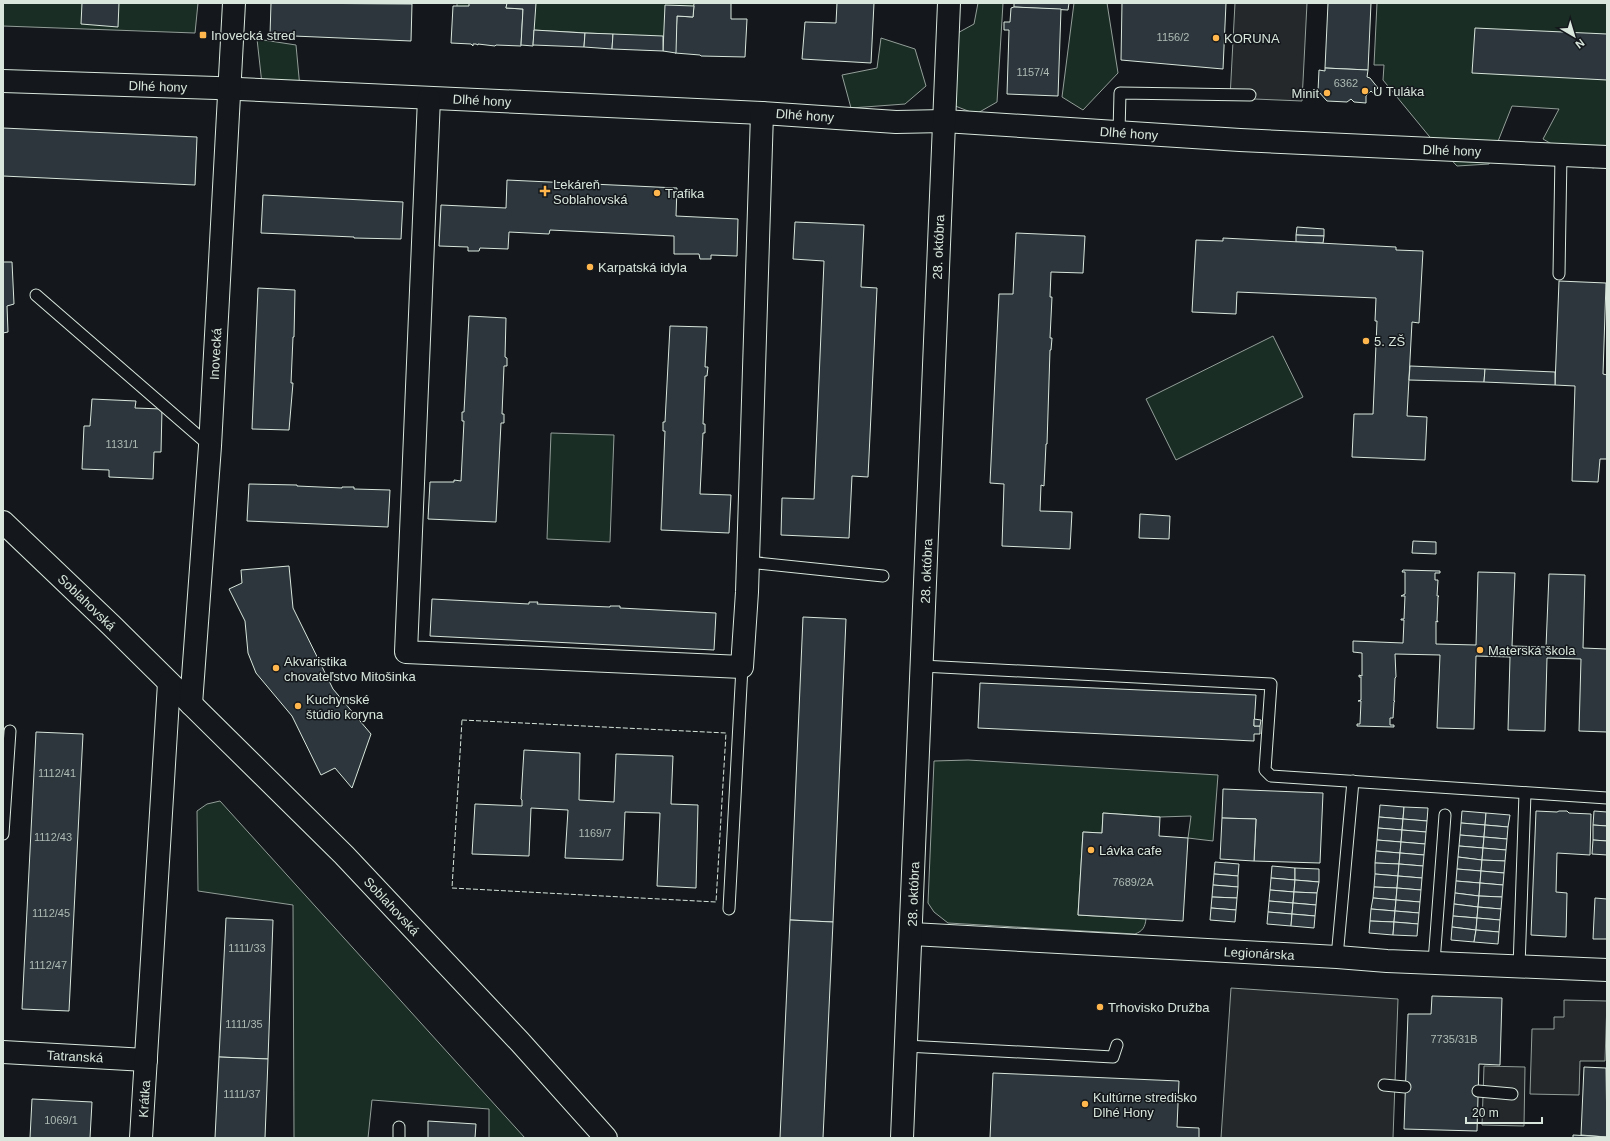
<svg xmlns="http://www.w3.org/2000/svg" width="1610" height="1141" viewBox="0 0 1610 1141" font-family="Arial,sans-serif">
	<style>
		.green { fill: #1a2d24; stroke: #939e99 }
		.parking { fill: #24282b; stroke: #939e99 }
		.building { fill: #2c363c; stroke: #d8e6dc }
		.lines { fill: none; stroke-linecap: round; stroke-linejoin: round }
		.lane-casing { stroke: #d8e6dc; stroke-width: 13 }
		.street-casing { stroke: #d8e6dc; stroke-width: 24 }
		.lane { stroke: #14181c; stroke-width: 11 }
		.street { stroke: #14181c; stroke-width: 22 }
		.fence { stroke: #d8e6dc; stroke-width: 1; stroke-dasharray: 5 2; stroke-linecap: butt }
		.poi-dot { fill: #ffb74d; stroke: #14181c; stroke-width: 1.5 }
		.labels { text-anchor: middle; stroke-width: 3; stroke-linejoin: round; paint-order: stroke }
		.number-label { font-size: 11px; fill: #adbab4 }
		.poi-label { font-size: 13px; fill: #d8e6dc; stroke: #14181c; text-anchor: start }
		.street-label { font-size: 13px; fill: #d8e6dc; stroke: #14181c }
	</style>
	<rect width="100%" height="100%" fill="#14181c"/>
	<g class="green">
		<path d="M3,3h195l-3,30 -192,-7z"/>
		<path d="M457,3h244l-1,36 -243,-13z"/>
		<path d="M978,3h25l-6,99 -21,12 -26,-10 4,-69 20,-11z"/>
		<path d="M1074,3h33l11,70 -35,37 -21,-13z"/>
		<path d="M1377,3h230v159l-14,6 -50,-29 16,-30 -47,-3 -23,58 -32,2 -28,-30 -46,-56 1,-15h-10z"/>
		<path d="M881,38l34,11 11,37 -21,18 -54,4 -9,-33 35,-7z"/>
		<path d="M257,39l39,6 4,43 -38,-4z"/>
		<path d="M1273,336l30,61 -127,63 -30,-61z"/>
		<path d="M551,433l63,2 -4,107 -63,-3z"/>
		<path d="M968,760l250,15 -5,66 -25,-3 3,-22 -31,1 -57,-4 -1,20 -19,-1 -5,83 68,4c-1,8 -3,12 -11,15l-187,-11 -14,-11 -6,-9 6,-142z"/>
		<path d="M220,801l305,337h-36v-29l-117,-9 -4,38h-74l-1,-233 -95,-14 -1,-80 10,-7z"/>
	</g>
	<g class="parking">
		<path d="M1235,3h72l-5,98 -72,-3z"/>
		<path d="M1231,988l167,11 -5,139h-172z"/>
		<path d="M1564,1000l43,1 -2,60h-25l-1,34 -49,-1 2,-65h22v-12h10z"/>
		<path d="M1484,1066l41,1 -1,59 -42,-1z"/>
	</g>
	<g class="building">
		<path d="M82,3h37l-1,24 -37,-3z"/>
		<path d="M271,3l141,1 -1,37 -141,-6z"/>
		<path d="M469,3h38l-1,5 17,1 -2,37 -25,-1 -1,1 -17,-2v1l-2,-1h-3v2l-2,-2 -20,-1 2,-37h16z"/>
		<path d="M507,3h29l-3,43 -12,-1 2,-36 -17,-1z"/>
		<path d="M694,3h37v16h16l-2,38 -44,-1 -1,-1 -25,-2 2,-37 16,1z"/>
		<path d="M837,3h37l-3,60 -69,-4 3,-37 31,1z"/>
		<path d="M1014,3h55l-1,7 -54,-3z"/>
		<path d="M1122,3h104l-3,66 -102,-9z"/>
		<path d="M1328,3h43l-3,67 -43,-2z"/>
		<path d="M665,5l29,1 -1,11 -16,-1 -1,37 -13,-2z"/>
		<path d="M1014,7l47,2 -3,87 -51,-2 2,-64h-5v-8h6l1,-14z"/>
		<path d="M1475,28l132,6v46l-135,-7z"/>
		<path d="M534,30l51,3 -1,14 -51,-2z"/>
		<path d="M585,33l28,1 -1,15 -28,-2z"/>
		<path d="M613,34l50,2v15l-51,-2z"/>
		<path d="M1325,68l43,2 -1,7 3,1 8,10 -5,5 -2,-2 -5,5v7l-12,-1 -3,-3 -4,3 -20,-1 -9,-10 1,-21 6,1z"/>
		<path d="M3,128l194,9 -2,48 -192,-9z"/>
		<path d="M507,180l170,8 -1,28 62,3 -1,37 -26,-1v4h-11l-1,-5h-25v-18l-124,-6 -1,4 -40,-2 -1,17 -28,-1 -1,3h-11v-4l-29,-1 2,-41 65,3z"/>
		<path d="M263,195l140,7 -2,37 -47,-1v-1l-93,-4z"/>
		<path d="M795,222l69,3 -3,62 16,1 -9,189 -16,-1 -3,62 -68,-3 1,-37 32,1 1,-24 9,-214 -31,-2z"/>
		<path d="M1297,227l27,2v7l-28,-1z"/>
		<path d="M1016,233l69,3 -2,37 -32,-1 -1,25h2l-2,41h2l-1,12h-1l-3,94h-1l-2,42 -3,-1 -1,26 32,1 -2,37 -68,-3 2,-62 -14,-1 9,-189h14z"/>
		<path d="M1296,235l28,1 -1,7 -27,-1z"/>
		<path d="M1223,238l173,9v3l27,1 -4,72 -7,-1 -5,94 20,1 -2,43 -73,-3 2,-43h19l4,-93h-2l1,-23 -139,-6 -1,22 -44,-2 4,-72 27,1z"/>
		<path d="M3,262h9l2,42 -7,2 1,26 -5,1z"/>
		<path d="M1559,281l47,2 -3,91 4,1v84h-7l-2,23 -26,-1 3,-95 -20,-1z"/>
		<path d="M258,288l37,2 -1,47h-1l-2,46h2l-4,47 -37,-1z"/>
		<path d="M469,316l37,2 -1,39 2,1v8h-3l-2,48h2v9h-3l-5,99 -68,-3 2,-37h24v-2l7,1 3,-60h-2v-9h2z"/>
		<path d="M670,326l37,1 -2,40h3l-1,9h-2l-2,48h2v9h-2l-3,61 31,1 -2,38 -68,-3 4,-99h-2v-9h2z"/>
		<path d="M1410,366l75,3 -1,13 -75,-2z"/>
		<path d="M1485,369l70,3v13l-71,-3z"/>
		<path d="M92,399l44,2 -1,7 27,1 -1,43h-7l-1,27 -44,-2v-7l-27,-1 2,-43h6z"/>
		<path d="M249,484l48,1v1l45,2v-1h12v2l36,1 -2,37 -141,-6z"/>
		<path d="M1140,514l30,2 -1,23 -30,-1z"/>
		<path d="M1413,541l23,1v12l-24,-1z"/>
		<path d="M289,566l4,42 40,81 38,45 -19,54 -17,-20 -14,7 -29,-59 -36,-43 -8,-20 -3,-32 -16,-32 13,-6 -1,-13z"/>
		<path d="M1403,570l37,1v2h-5v7h3l-1,16h2l-1,1 -1,23 1,2 -2,-1v23l40,1 2,-73 37,1 -3,73 34,1 3,-73 36,1 -2,73 24,1v83l-28,-1 2,-72 -34,-1 -2,73 -37,-1 2,-73 -34,-1 -2,73 -37,-1 3,-73 -45,-1 1,23 -1,1 -1,23h1l-1,1 -1,16h-3v7h4v2l-37,-1v-2h3l1,-23h-3l3,-1v-23h-2v-2l3,1v-23l-9,-1v-11l50,2 1,-23h-3v-1h3l1,-23h-4l4,-2v-22h-3z"/>
		<path d="M432,599l97,5v-2h9l-1,2 73,3v-1h10v2l96,5 -2,37 -284,-14z"/>
		<path d="M803,617l43,2 -13,303 -43,-2z"/>
		<path d="M980,683l276,12 -2,31h6v8h-6v7l-276,-13z"/>
		<path d="M1254,719l7,1 -1,6h-6z"/>
		<path d="M36,732l47,2 -14,277 -47,-2z"/>
		<path d="M524,750l56,3 -1,47 35,2 2,-48 57,2 -2,48 27,1 -2,83 -39,-2 3,-73 -35,-1 -2,48 -58,-2 3,-48 -37,-2 -2,48 -57,-2 3,-50 47,2v-6l-1,-1z"/>
		<path d="M1223,789l100,4 -3,70 -66,-2 2,-42 -34,-1z"/>
		<path d="M1380,805l24,2 -1,12 -24,-2z"/>
		<path d="M1404,807l24,1 -1,13 -24,-2z"/>
		<path d="M1462,811l24,2 -1,12 -24,-2z"/>
		<path d="M1536,811l21,1 2,-1h8l2,2 22,1 -1,41 -33,-2 -1,39 11,1 -1,44 -35,-2z"/>
		<path d="M1594,811l13,1v14l-14,-1z"/>
		<path d="M1103,813l57,4 -1,19 29,2 -5,83 -105,-6 5,-83 19,1z"/>
		<path d="M1486,813l24,2 -2,12 -23,-2z"/>
		<path d="M1379,817l24,2 -1,11 -24,-2z"/>
		<path d="M1222,818l34,1 -2,42 -34,-2z"/>
		<path d="M1403,819l24,2 -1,11 -24,-2z"/>
		<path d="M1461,823l24,2 -1,12 -24,-2z"/>
		<path d="M1485,825l23,2 -1,12 -23,-2z"/>
		<path d="M1593,825l14,1v15l-14,-1z"/>
		<path d="M1378,828l24,2 -1,12 -24,-2z"/>
		<path d="M1402,830l24,2 -1,12 -24,-2z"/>
		<path d="M1460,835l24,2 -1,11 -24,-2z"/>
		<path d="M1484,837l23,2 -1,11 -23,-2z"/>
		<path d="M1377,840l24,2 -1,11 -24,-2z"/>
		<path d="M1593,840l14,1v14l-15,-1z"/>
		<path d="M1401,842l24,2 -1,11 -24,-2z"/>
		<path d="M1459,846l24,2 -1,12 -24,-3z"/>
		<path d="M1483,848l23,2 -1,11 -23,-1z"/>
		<path d="M1376,851l24,2 -1,11 -24,-1z"/>
		<path d="M1400,853l24,2 -1,11 -24,-2z"/>
		<path d="M1458,857l24,3 -1,11 -24,-2z"/>
		<path d="M1482,860l23,1 -1,12 -23,-2z"/>
		<path d="M1215,862l24,2 -1,12 -24,-2z"/>
		<path d="M1375,863l24,1 -1,12 -23,-2z"/>
		<path d="M1399,864l24,2 -1,12 -24,-2z"/>
		<path d="M1272,866l23,2v12l-24,-2z"/>
		<path d="M1295,868l24,1v13l-24,-2z"/>
		<path d="M1457,869l24,2 -1,12 -24,-2z"/>
		<path d="M1481,871l23,2 -1,12 -23,-2z"/>
		<path d="M1214,874l24,2v11l-25,-2z"/>
		<path d="M1375,874l23,2 -1,12 -23,-1z"/>
		<path d="M1398,876l24,2 -1,12 -24,-2z"/>
		<path d="M1271,878l24,2 -1,12 -24,-2z"/>
		<path d="M1295,880l24,2 -2,11 -23,-1z"/>
		<path d="M1456,881l24,2 -1,13 -24,-3z"/>
		<path d="M1480,883l23,2 -1,12 -23,-1z"/>
		<path d="M1213,885l25,2 -1,11 -25,-1z"/>
		<path d="M1374,887l23,1 -1,12 -23,-2z"/>
		<path d="M1397,888l24,2 -1,12 -24,-2z"/>
		<path d="M1270,890l24,2 -1,11 -24,-2z"/>
		<path d="M1294,892l23,1 -1,12 -23,-2z"/>
		<path d="M1455,893l24,3 -1,11 -24,-3z"/>
		<path d="M1479,896l23,1 -1,12 -23,-2z"/>
		<path d="M1212,897l25,1 -1,12 -25,-2z"/>
		<path d="M1373,898l23,2 -1,11 -24,-2z"/>
		<path d="M1595,898l12,1v40h-14z"/>
		<path d="M1396,900l24,2 -1,11 -24,-2z"/>
		<path d="M1269,901l24,2 -1,11 -24,-2z"/>
		<path d="M1293,903l23,2 -1,11 -23,-2z"/>
		<path d="M1454,904l24,3 -1,11 -24,-2z"/>
		<path d="M1478,907l23,2 -1,11 -23,-2z"/>
		<path d="M1211,908l25,2 -1,12 -25,-2z"/>
		<path d="M1371,909l24,2 -1,11 -24,-1z"/>
		<path d="M1395,911l24,2 -1,11 -24,-2z"/>
		<path d="M1268,912l24,2 -1,12 -24,-2z"/>
		<path d="M1292,914l23,2 -1,12 -23,-2z"/>
		<path d="M1453,916l24,2 -1,12 -24,-3z"/>
		<path d="M226,918l47,2 -5,139 -49,-2z"/>
		<path d="M1477,918l23,2 -1,12 -23,-2z"/>
		<path d="M790,920l43,2 -10,216h-43z"/>
		<path d="M1370,921l24,1 -1,13 -24,-2z"/>
		<path d="M1394,922l24,2 -1,12 -24,-1z"/>
		<path d="M1452,927l24,3 -2,12 -23,-2z"/>
		<path d="M1476,930l23,2 -1,12 -24,-2z"/>
		<path d="M1432,996l70,2 -2,67 -21,-1 -2,67 -73,-2 4,-115h23z"/>
		<path d="M219,1057l49,2 -3,79h-50z"/>
		<path d="M1584,1067l22,1 1,69 -26,-2z"/>
		<path d="M993,1073l186,8 -2,46 22,1v10h-209z"/>
		<path d="M32,1099l60,3 -2,36h-60z"/>
		<path d="M428,1121l48,3 -1,14h-47z"/>
		<path d="M1573,1135l34,2v1h-34z"/>
	</g>
	<g class="lines">
		<defs>
			<g id="lane">
				<path d="M1119,132l1,-39 130,2"/>
				<path d="M1559,274l2,-119"/>
				<path d="M36,295l174,151"/>
				<path d="M748,562l135,14"/>
				<path d="M922,666l349,18 -6,86 6,6 336,22"/>
				<path d="M3,834l7,-103"/>
				<path d="M729,909l13,-242"/>
				<path d="M1337,957l16,-176"/>
				<path d="M1434,962l11,-147"/>
				<path d="M1519,967l6,-174"/>
				<path d="M906,1046l207,11 4,-12"/>
				<path d="M1384,1085l21,2"/>
				<path d="M1478,1091l34,3"/>
				<path d="M399,1138v-11"/>
			</g>
			<g id="street">
				<path d="M3,81l213,7 546,25 134,9 48,-1 296,19 367,17"/>
				<path d="M429,98l-23,554 336,15 5,-75 15,-479"/>
				<path d="M3,522l108,103 233,230 176,187 86,96"/>
				<path d="M191,704l19,-258 24,-443"/>
				<path d="M912,934l425,23 50,4 220,9"/>
				<path d="M3,1052l143,8"/>
				<path d="M141,1138l28,-455"/>
				<path d="M902,1138l47,-1135"/>
			</g>
		</defs>
		<use href="#lane" class="lane-casing"/>
		<use href="#street" class="street-casing"/>
		<use href="#lane" class="lane"/>
		<use href="#street" class="street"/>
		<path class="fence" d="M462,720l264,13 -10,169 -264,-14z"/>
	</g>
	<g class="poi-dot">
		<rect x="199" y="31" width="8" height="8" rx="2"/>
		<circle cx="1216" cy="38" r="4"/>
		<circle cx="1365" cy="91" r="4"/>
		<circle cx="1327" cy="93" r="4"/>
		<path d="M543 185h4v4h4v4h-4v4h-4v-4h-4v-4h4z"/>
		<circle cx="657" cy="193" r="4"/>
		<circle cx="590" cy="267" r="4"/>
		<circle cx="1366" cy="341" r="4"/>
		<circle cx="1480" cy="650" r="4"/>
		<circle cx="276" cy="668" r="4"/>
		<circle cx="298" cy="706" r="4"/>
		<circle cx="1091" cy="850" r="4"/>
		<circle cx="1100" cy="1007" r="4"/>
		<circle cx="1085" cy="1104" r="4"/>
	</g>
	<g class="labels">
		<g class="number-label">
			<text x="1173" y="41">1156/2</text>
			<text x="1033" y="76">1157/4</text>
			<text x="1346" y="87">6362</text>
			<text x="122" y="448">1131/1</text>
			<text x="57" y="777">1112/41</text>
			<text x="595" y="837">1169/7</text>
			<text x="53" y="841">1112/43</text>
			<text x="1133" y="886">7689/2A</text>
			<text x="51" y="917">1112/45</text>
			<text x="247" y="952">1111/33</text>
			<text x="48" y="969">1112/47</text>
			<text x="244" y="1028">1111/35</text>
			<text x="1454" y="1043">7735/31B</text>
			<text x="242" y="1098">1111/37</text>
			<text x="61" y="1124">1069/1</text>
		</g>
		<g class="poi-label">
			<text x="211" y="40">Inovecká stred</text>
			<text x="1224" y="43">KORUNA</text>
			<text x="1373" y="96">U Tuláka</text>
			<text x="1319" y="98" text-anchor="end">Minit</text>
			<text x="553" y="189">Lekáreň<tspan x="553" dy="15">Soblahovská</tspan></text>
			<text x="665" y="198">Trafika</text>
			<text x="598" y="272">Karpatská idyla</text>
			<text x="1374" y="346">5. ZŠ</text>
			<text x="1488" y="655">Materská škola</text>
			<text x="284" y="666">Akvaristika<tspan x="284" dy="15">chovateľstvo Mitošinka</tspan></text>
			<text x="306" y="704">Kuchynské<tspan x="306" dy="15">štúdio koryna</tspan></text>
			<text x="1099" y="855">Lávka cafe</text>
			<text x="1108" y="1012">Trhovisko Družba</text>
			<text x="1093" y="1102">Kultúrne stredisko<tspan x="1093" dy="15">Dlhé Hony</tspan></text>
		</g>
		<g class="street-label">
			<text transform="translate(158 86) rotate(2)" y="5">Dlhé hony</text>
			<text transform="translate(482 100) rotate(3)" y="5">Dlhé hony</text>
			<text transform="translate(805 115) rotate(4)" y="5">Dlhé hony</text>
			<text transform="translate(1129 133) rotate(4)" y="5">Dlhé hony</text>
			<text transform="translate(1452 150) rotate(2)" y="5">Dlhé hony</text>
			<text transform="translate(938 247) rotate(-88)" y="5">28. októbra</text>
			<text transform="translate(215 354) rotate(-87)" y="5">Inovecká</text>
			<text transform="translate(926 571) rotate(-88)" y="5">28. októbra</text>
			<text transform="translate(87 602) rotate(44)" y="5">Soblahovská</text>
			<text transform="translate(913 894) rotate(-88)" y="5">28. októbra</text>
			<text transform="translate(392 906) rotate(47)" y="5">Soblahovská</text>
			<text transform="translate(1259 953) rotate(3)" y="5">Legionárska</text>
			<text transform="translate(75 1056) rotate(3)" y="5">Tatranská</text>
			<text transform="translate(144 1099) rotate(-86)" y="5">Krátka</text>
		</g>
	</g>
	<rect width="1610" height="1141" fill="none" stroke="#d8e6dc" stroke-width="8"/>
	<g transform="translate(1574 36) rotate(142)" stroke="#14181c" stroke-width="3" paint-order="stroke">
	<path d="M0-3L7 15L0 10L-7 15Z" fill="#d8e6dc"/>
	<text y="-6" font-size="11" font-weight="bold" text-anchor="middle" fill="#d8e6dc">N</text>
	</g>
	<path d="M1466 1117v6h76v-6" fill="none" stroke="#d8e6dc" stroke-width="2"/>
	<text x="1472" y="1117" font-size="12" fill="#d8e6dc" stroke="#14181c" stroke-width="3" paint-order="stroke">20 m</text>
</svg>
